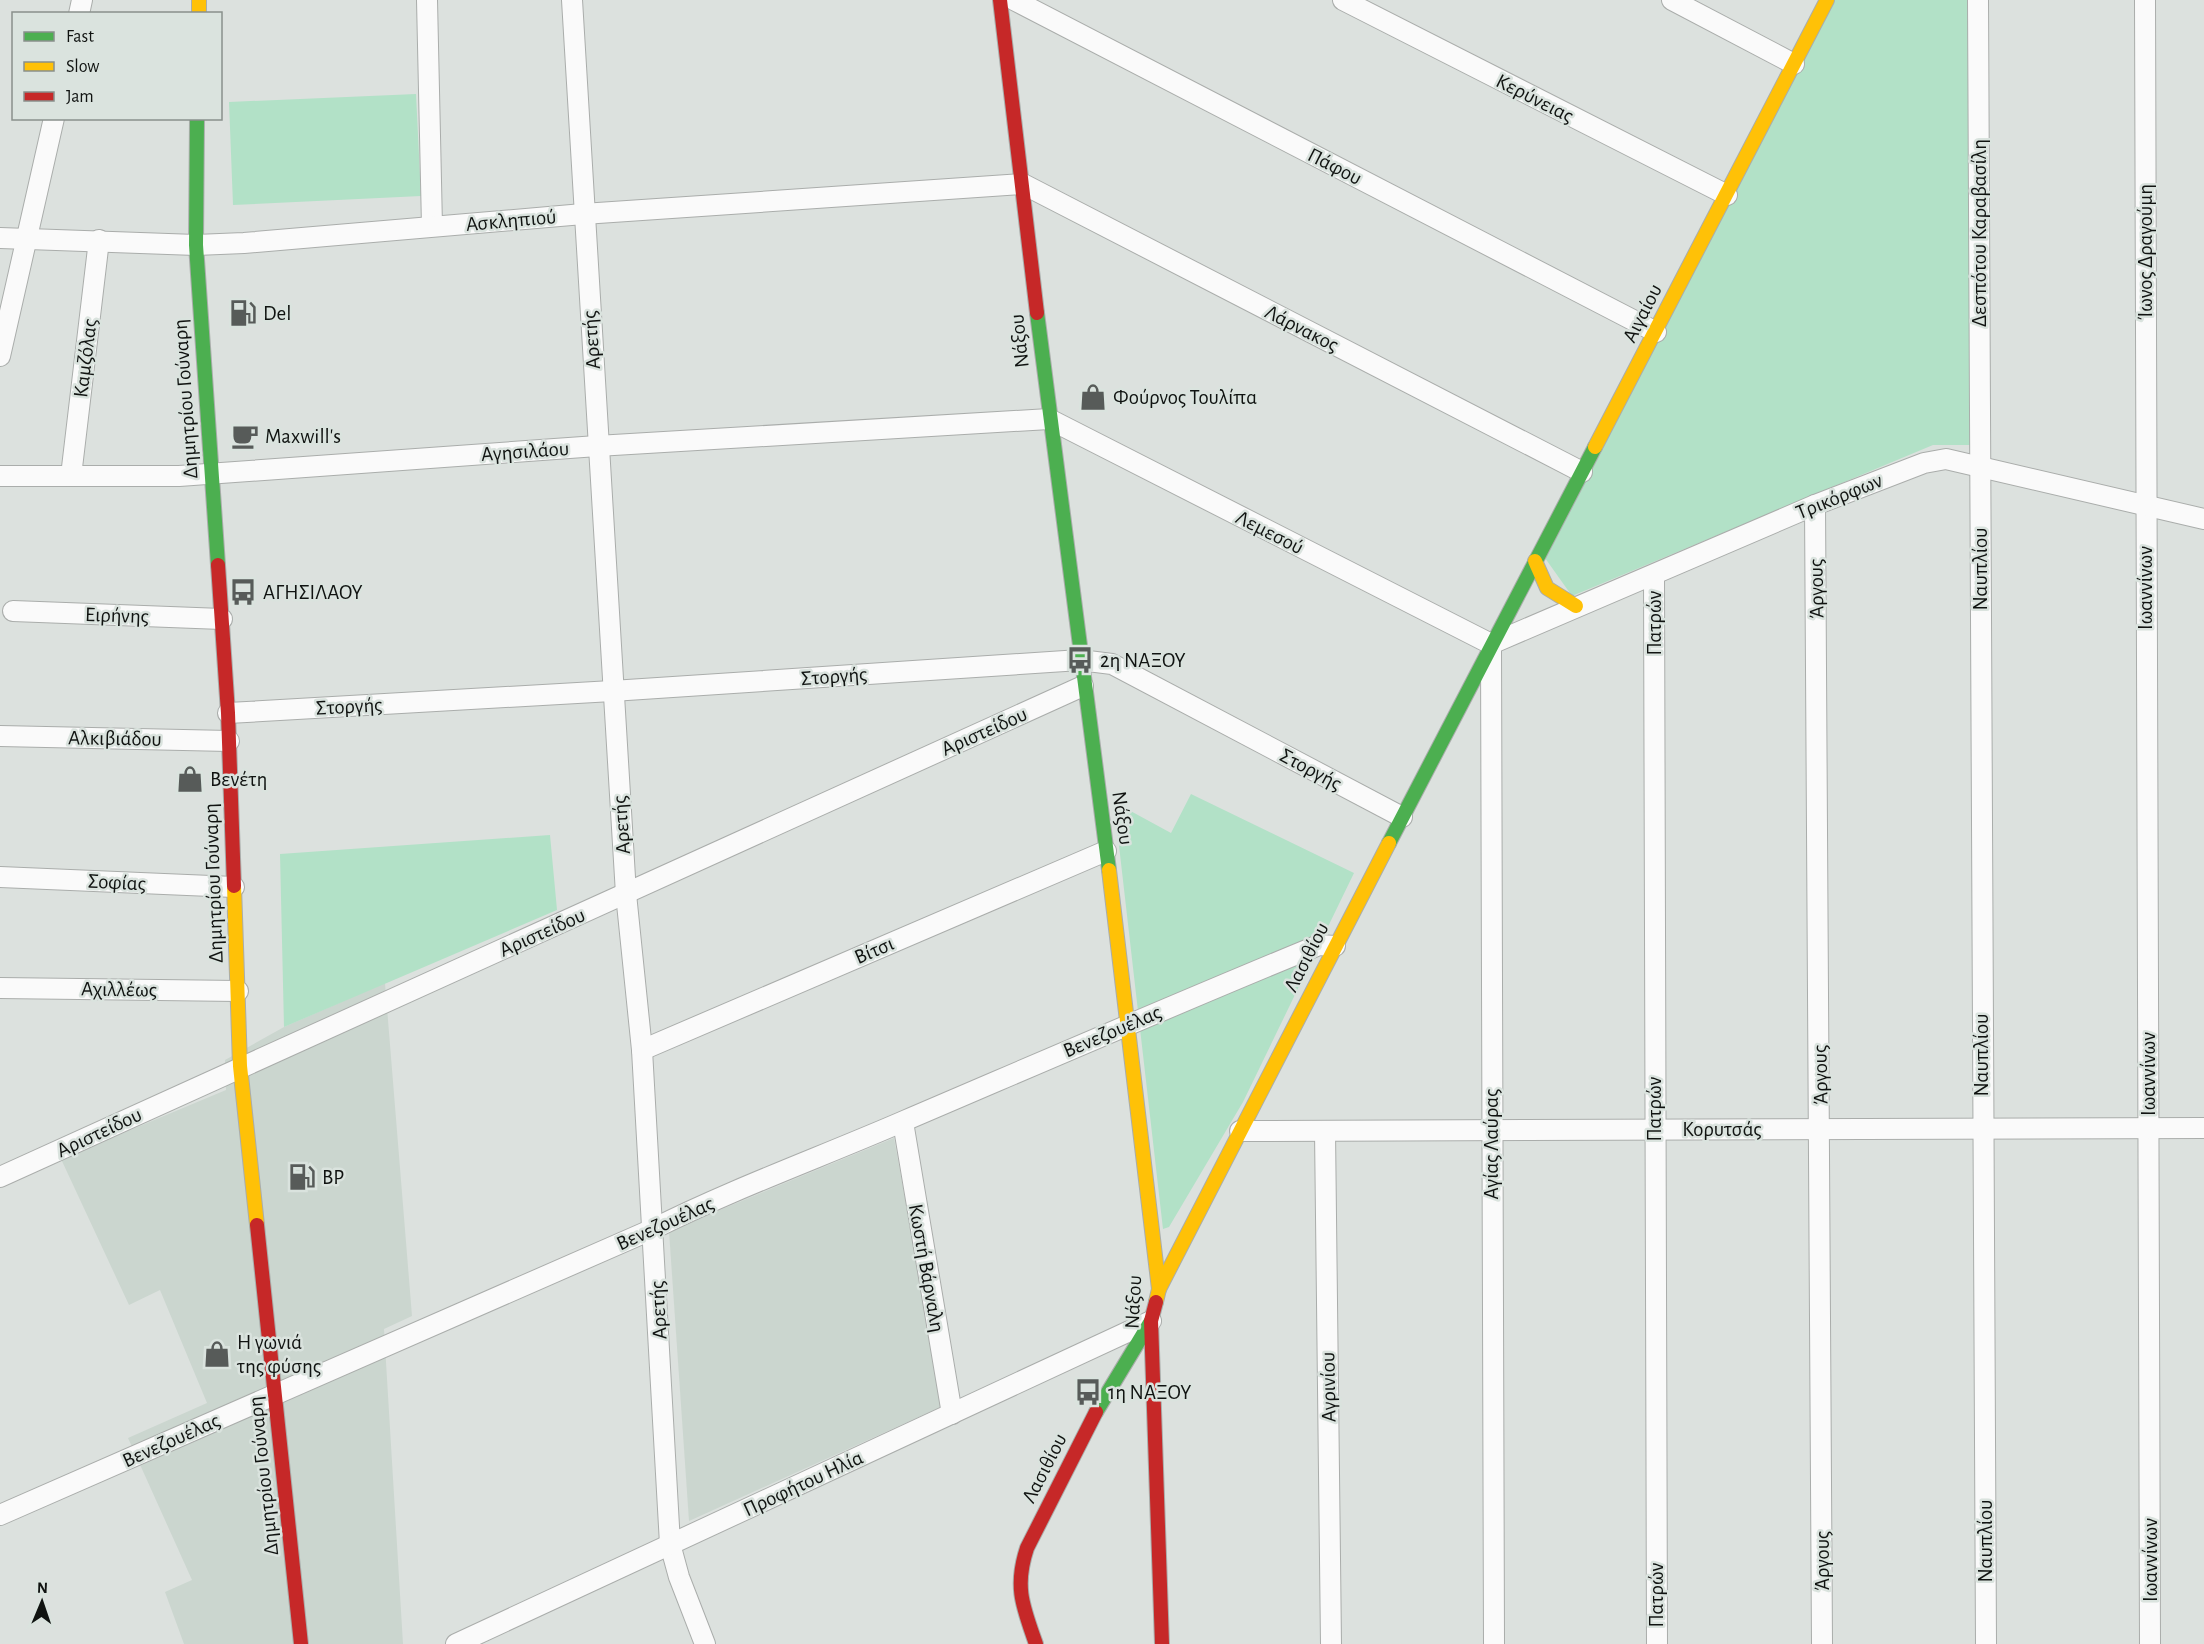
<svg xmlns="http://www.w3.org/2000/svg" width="2204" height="1644" viewBox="0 0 2204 1644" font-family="'Alegreya Sans',sans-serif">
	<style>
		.built { fill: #cbd6cf }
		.green { fill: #b2e1c7 }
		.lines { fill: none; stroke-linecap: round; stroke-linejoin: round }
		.street-casing { stroke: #aaadab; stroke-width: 22 }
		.fast-casing { stroke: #aaadab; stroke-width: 16 }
		.slow-casing { stroke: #aaadab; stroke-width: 16 }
		.jam-casing { stroke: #aaadab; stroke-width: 16 }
		.street { stroke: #fafafa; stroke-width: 20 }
		.fast { stroke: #4caf50; stroke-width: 14 }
		.slow { stroke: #ffc107; stroke-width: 14 }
		.jam { stroke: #c62828; stroke-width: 14 }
		.labels { text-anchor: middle; stroke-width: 5; stroke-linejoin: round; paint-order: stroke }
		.street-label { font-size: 21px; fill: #101311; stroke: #dae3de }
		.poi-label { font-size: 21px; fill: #101311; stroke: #dae3de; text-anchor: start }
	</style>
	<rect width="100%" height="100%" fill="#dce1de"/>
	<g class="built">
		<path d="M385,983l27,333 -28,13 19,315h-219l-19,-52 27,-12 -64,-142 79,-35 -47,-113 -31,15 -68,-146 165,-69 -1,-30 59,-33z"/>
		<path d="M894,1138l49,268 -254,115 -20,-290z"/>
	</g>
	<g class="green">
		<path d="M1834,0h138l-1,445h-38l-361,151 -27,-38z"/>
		<path d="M416,94l5,102 -188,9 -4,-103z"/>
		<path d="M1191,794l163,79 -111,229 -74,125 -6,2 -49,-427 57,31z"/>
		<path d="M550,835l7,75 -273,117 -4,-173z"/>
	</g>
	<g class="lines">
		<defs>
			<g id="street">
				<path d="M427,0l5,226"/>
				<path d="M572,0l54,894 16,156 28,494 9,33 26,67"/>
				<path d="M1014,0l642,332"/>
				<path d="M1343,0l384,195"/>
				<path d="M1672,0l122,64"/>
				<path d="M1978,0l8,1644"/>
				<path d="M2145,0l5,1644"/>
				<path d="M79,14l3,-14"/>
				<path d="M0,238l196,7 48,-2 339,-29 440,-30 559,288"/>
				<path d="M0,356l54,-238"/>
				<path d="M0,476h179l418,-30 452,-27 442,225"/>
				<path d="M71,476l28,-236"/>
				<path d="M1815,505l7,1139"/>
				<path d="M1654,575l3,1069"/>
				<path d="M13,611l209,8"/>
				<path d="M1491,644l324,-139 109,-42 22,-4 258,60"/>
				<path d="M1491,649l3,995"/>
				<path d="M228,713l384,-22 468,-31 32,4 290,153"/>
				<path d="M0,736l229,5"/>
				<path d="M0,877l234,10"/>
				<path d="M0,988l238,3"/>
				<path d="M642,1050l464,-199"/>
				<path d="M903,1122l49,292"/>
				<path d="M1240,1131l964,-3"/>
				<path d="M1325,1131l6,513"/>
				<path d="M0,1177l1083,-491"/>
				<path d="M0,1515l653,-286c82,-41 168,-72 251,-108 138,-59 276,-119 415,-176l16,1"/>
				<path d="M456,1644l695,-323"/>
			</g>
			<g id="fast">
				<path d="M197,118l-1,127 22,320"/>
				<path d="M1037,313l72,557"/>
				<path d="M1389,843l206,-396"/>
				<path d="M1096,1412l55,-91"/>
			</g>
			<g id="slow">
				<path d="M199,0v14"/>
				<path d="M1595,447l232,-447"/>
				<path d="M1535,561l12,27 29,18"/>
				<path d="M1109,870l50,419 -3,13"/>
				<path d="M234,886l6,180 17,159"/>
				<path d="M1159,1289l230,-446"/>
			</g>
			<g id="jam">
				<path d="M1000,0l37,313"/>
				<path d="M218,565l10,148 6,173"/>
				<path d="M257,1225l44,419"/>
				<path d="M1156,1302l-5,19 11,323"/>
				<path d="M1036,1644c-13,-37 -22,-57 -9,-96l69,-136"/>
			</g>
		</defs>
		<use href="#street" class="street-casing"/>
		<use href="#fast" class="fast-casing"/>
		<use href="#slow" class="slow-casing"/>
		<use href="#jam" class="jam-casing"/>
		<use href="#street" class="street"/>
		<use href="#fast" class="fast"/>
		<use href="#slow" class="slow"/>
		<use href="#jam" class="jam"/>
	</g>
	<defs>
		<symbol id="fuel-bare" viewBox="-9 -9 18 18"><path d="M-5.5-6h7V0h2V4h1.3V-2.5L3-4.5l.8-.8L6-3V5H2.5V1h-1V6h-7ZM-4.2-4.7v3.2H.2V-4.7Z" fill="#575b59" stroke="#dae3de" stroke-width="2.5" paint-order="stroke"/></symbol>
		<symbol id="shop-bare" viewBox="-9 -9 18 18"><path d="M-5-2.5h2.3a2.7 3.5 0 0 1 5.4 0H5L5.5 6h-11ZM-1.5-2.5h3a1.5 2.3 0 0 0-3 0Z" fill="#575b59" stroke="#dae3de" stroke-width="2.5" paint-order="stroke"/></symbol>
		<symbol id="cafe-bare" viewBox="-9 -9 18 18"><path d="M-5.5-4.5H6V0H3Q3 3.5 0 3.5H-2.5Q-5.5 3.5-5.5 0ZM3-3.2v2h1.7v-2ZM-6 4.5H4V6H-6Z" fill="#575b59" stroke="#dae3de" stroke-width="2.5" paint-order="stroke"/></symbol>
		<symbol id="bus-bare" viewBox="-9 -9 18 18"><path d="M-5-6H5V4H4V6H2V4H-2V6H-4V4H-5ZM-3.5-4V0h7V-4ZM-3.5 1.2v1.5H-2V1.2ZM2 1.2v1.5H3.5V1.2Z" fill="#575b59" stroke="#dae3de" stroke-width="2.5" paint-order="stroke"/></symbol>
	</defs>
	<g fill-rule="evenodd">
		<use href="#fuel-bare" x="224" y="294" width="38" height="38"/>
		<use href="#shop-bare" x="1074" y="378" width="38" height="38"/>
		<use href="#cafe-bare" x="226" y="417" width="38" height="38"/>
		<use href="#bus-bare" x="224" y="573" width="38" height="38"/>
		<use href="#bus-bare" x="1061" y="641" width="38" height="38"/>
		<use href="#shop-bare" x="171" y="760" width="38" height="38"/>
		<use href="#fuel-bare" x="283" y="1158" width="38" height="38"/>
		<use href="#shop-bare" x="198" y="1335" width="38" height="38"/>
		<use href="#bus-bare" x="1069" y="1373" width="38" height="38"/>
	</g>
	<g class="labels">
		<g class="street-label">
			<text transform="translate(1535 98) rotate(27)" y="7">Κερύνειας</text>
			<text transform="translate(1335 166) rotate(27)" y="7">Πάφου</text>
			<text transform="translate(511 220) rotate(-5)" y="7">Ασκληπιού</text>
			<text transform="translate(1979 233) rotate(-90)" y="7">Δεσπότου Καραβασίλη</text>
			<text transform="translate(2145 252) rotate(-90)" y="7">Ίωνος Δραγούμη</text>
			<text transform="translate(1642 313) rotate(-63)" y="7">Αιγαίου</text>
			<text transform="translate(1302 328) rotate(27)" y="7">Λάρνακος</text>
			<text transform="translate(591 340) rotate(-94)" y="7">Αρετής</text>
			<text transform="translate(1019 341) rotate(-96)" y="7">Νάξου</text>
			<text transform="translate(85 358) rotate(-83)" y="7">Καμζόλας</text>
			<text transform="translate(185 399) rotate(-94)" y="7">Δημητρίου Γούναρη</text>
			<text transform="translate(525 451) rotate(-4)" y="7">Αγησιλάου</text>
			<text transform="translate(1839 496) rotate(-22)" y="7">Τρικόρφων</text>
			<text transform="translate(1270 532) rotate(27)" y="7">Λεμεσού</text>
			<text transform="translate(1980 569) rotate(-90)" y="7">Ναυπλίου</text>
			<text transform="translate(2145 588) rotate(-90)" y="7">Ιωαννίνων</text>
			<text transform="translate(1816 589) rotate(-91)" y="7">Άργους</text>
			<text transform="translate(117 615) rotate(2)" y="7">Ειρήνης</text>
			<text transform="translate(1654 623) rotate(-90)" y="7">Πατρών</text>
			<text transform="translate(834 676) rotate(-4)" y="7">Στοργής</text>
			<text transform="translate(349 706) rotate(-3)" y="7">Στοργής</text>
			<text transform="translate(984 731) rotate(-24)" y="7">Αριστείδου</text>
			<text transform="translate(115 738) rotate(1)" y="7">Αλκιβιάδου</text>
			<text transform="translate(1311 769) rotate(28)" y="7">Στοργής</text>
			<text transform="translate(1123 818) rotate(82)" y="7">Νάξου</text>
			<text transform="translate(621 825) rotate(-94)" y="7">Αρετής</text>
			<text transform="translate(117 882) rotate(3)" y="7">Σοφίας</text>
			<text transform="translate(213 883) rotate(-92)" y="7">Δημητρίου Γούναρη</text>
			<text transform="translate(542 932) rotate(-24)" y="7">Αριστείδου</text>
			<text transform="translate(874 950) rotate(-23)" y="7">Βίτσι</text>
			<text transform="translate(1306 957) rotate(-63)" y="7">Λασιθίου</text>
			<text transform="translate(119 989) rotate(1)" y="7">Αχιλλέως</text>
			<text transform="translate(1112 1031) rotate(-23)" y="7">Βενεζουέλας</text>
			<text transform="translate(1981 1055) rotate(-90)" y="7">Ναυπλίου</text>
			<text transform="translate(2148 1074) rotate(-90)" y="7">Ιωαννίνων</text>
			<text transform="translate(1820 1075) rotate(-91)" y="7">Άργους</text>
			<text transform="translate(1654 1109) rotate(-90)" y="7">Πατρών</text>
			<text x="1722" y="1136">Κορυτσάς</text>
			<text transform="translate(99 1132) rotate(-25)" y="7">Αριστείδου</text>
			<text transform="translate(1491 1144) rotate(-90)" y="7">Αγίας Λαύρας</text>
			<text transform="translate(665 1223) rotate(-24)" y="7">Βενεζουέλας</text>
			<text transform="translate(927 1268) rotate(80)" y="7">Κωστή Βάρναλη</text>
			<text transform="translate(1133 1302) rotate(-87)" y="7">Νάξου</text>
			<text transform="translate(658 1310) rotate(-93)" y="7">Αρετής</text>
			<text transform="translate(1328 1387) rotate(-91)" y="7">Αγρινίου</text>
			<text transform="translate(171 1440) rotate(-24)" y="7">Βενεζουέλας</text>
			<text transform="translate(1044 1468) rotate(-63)" y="7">Λασιθίου</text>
			<text transform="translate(263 1476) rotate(-96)" y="7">Δημητρίου Γούναρη</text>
			<text transform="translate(803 1483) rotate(-25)" y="7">Προφήτου Ηλία</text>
			<text transform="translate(1985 1541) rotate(-90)" y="7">Ναυπλίου</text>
			<text transform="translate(2150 1560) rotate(-90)" y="7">Ιωαννίνων</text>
			<text transform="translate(1822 1561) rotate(-90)" y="7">Άργους</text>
			<text transform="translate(1656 1595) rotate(-90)" y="7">Πατρών</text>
		</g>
		<g class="poi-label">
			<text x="263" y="320">Del</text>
			<text x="1113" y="404">Φούρνος Τουλίπα</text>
			<text x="265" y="443">Maxwill's</text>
			<text x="263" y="599">ΑΓΗΣΙΛΑΟΥ</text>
			<text x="1100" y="667">2η ΝΑΞΟΥ</text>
			<text x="210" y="786">Βενέτη</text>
			<text x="322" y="1184">BP</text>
			<text x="237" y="1349">Η γωνιά<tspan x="237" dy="24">της φύσης</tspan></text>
			<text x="1108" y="1399">1η ΝΑΞΟΥ</text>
		</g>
	</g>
	<rect x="12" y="12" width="210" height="108" fill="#dae3de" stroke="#89908c" stroke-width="1.5"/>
	<rect x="24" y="32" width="30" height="9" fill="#4caf50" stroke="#89908c" stroke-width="1.5"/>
	<text x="66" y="42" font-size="18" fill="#101311">Fast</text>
	<rect x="24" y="62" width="30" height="9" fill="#ffc107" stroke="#89908c" stroke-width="1.5"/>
	<text x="66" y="72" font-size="18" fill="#101311">Slow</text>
	<rect x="24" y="92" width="30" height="9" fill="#c62828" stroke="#89908c" stroke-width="1.5"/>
	<text x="66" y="102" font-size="18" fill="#101311">Jam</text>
	<g transform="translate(42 1602) rotate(2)" stroke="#dae3de" stroke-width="4.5" paint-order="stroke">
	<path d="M0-4.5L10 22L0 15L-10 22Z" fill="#101311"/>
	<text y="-9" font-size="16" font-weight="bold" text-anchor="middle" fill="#101311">N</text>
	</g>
</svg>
